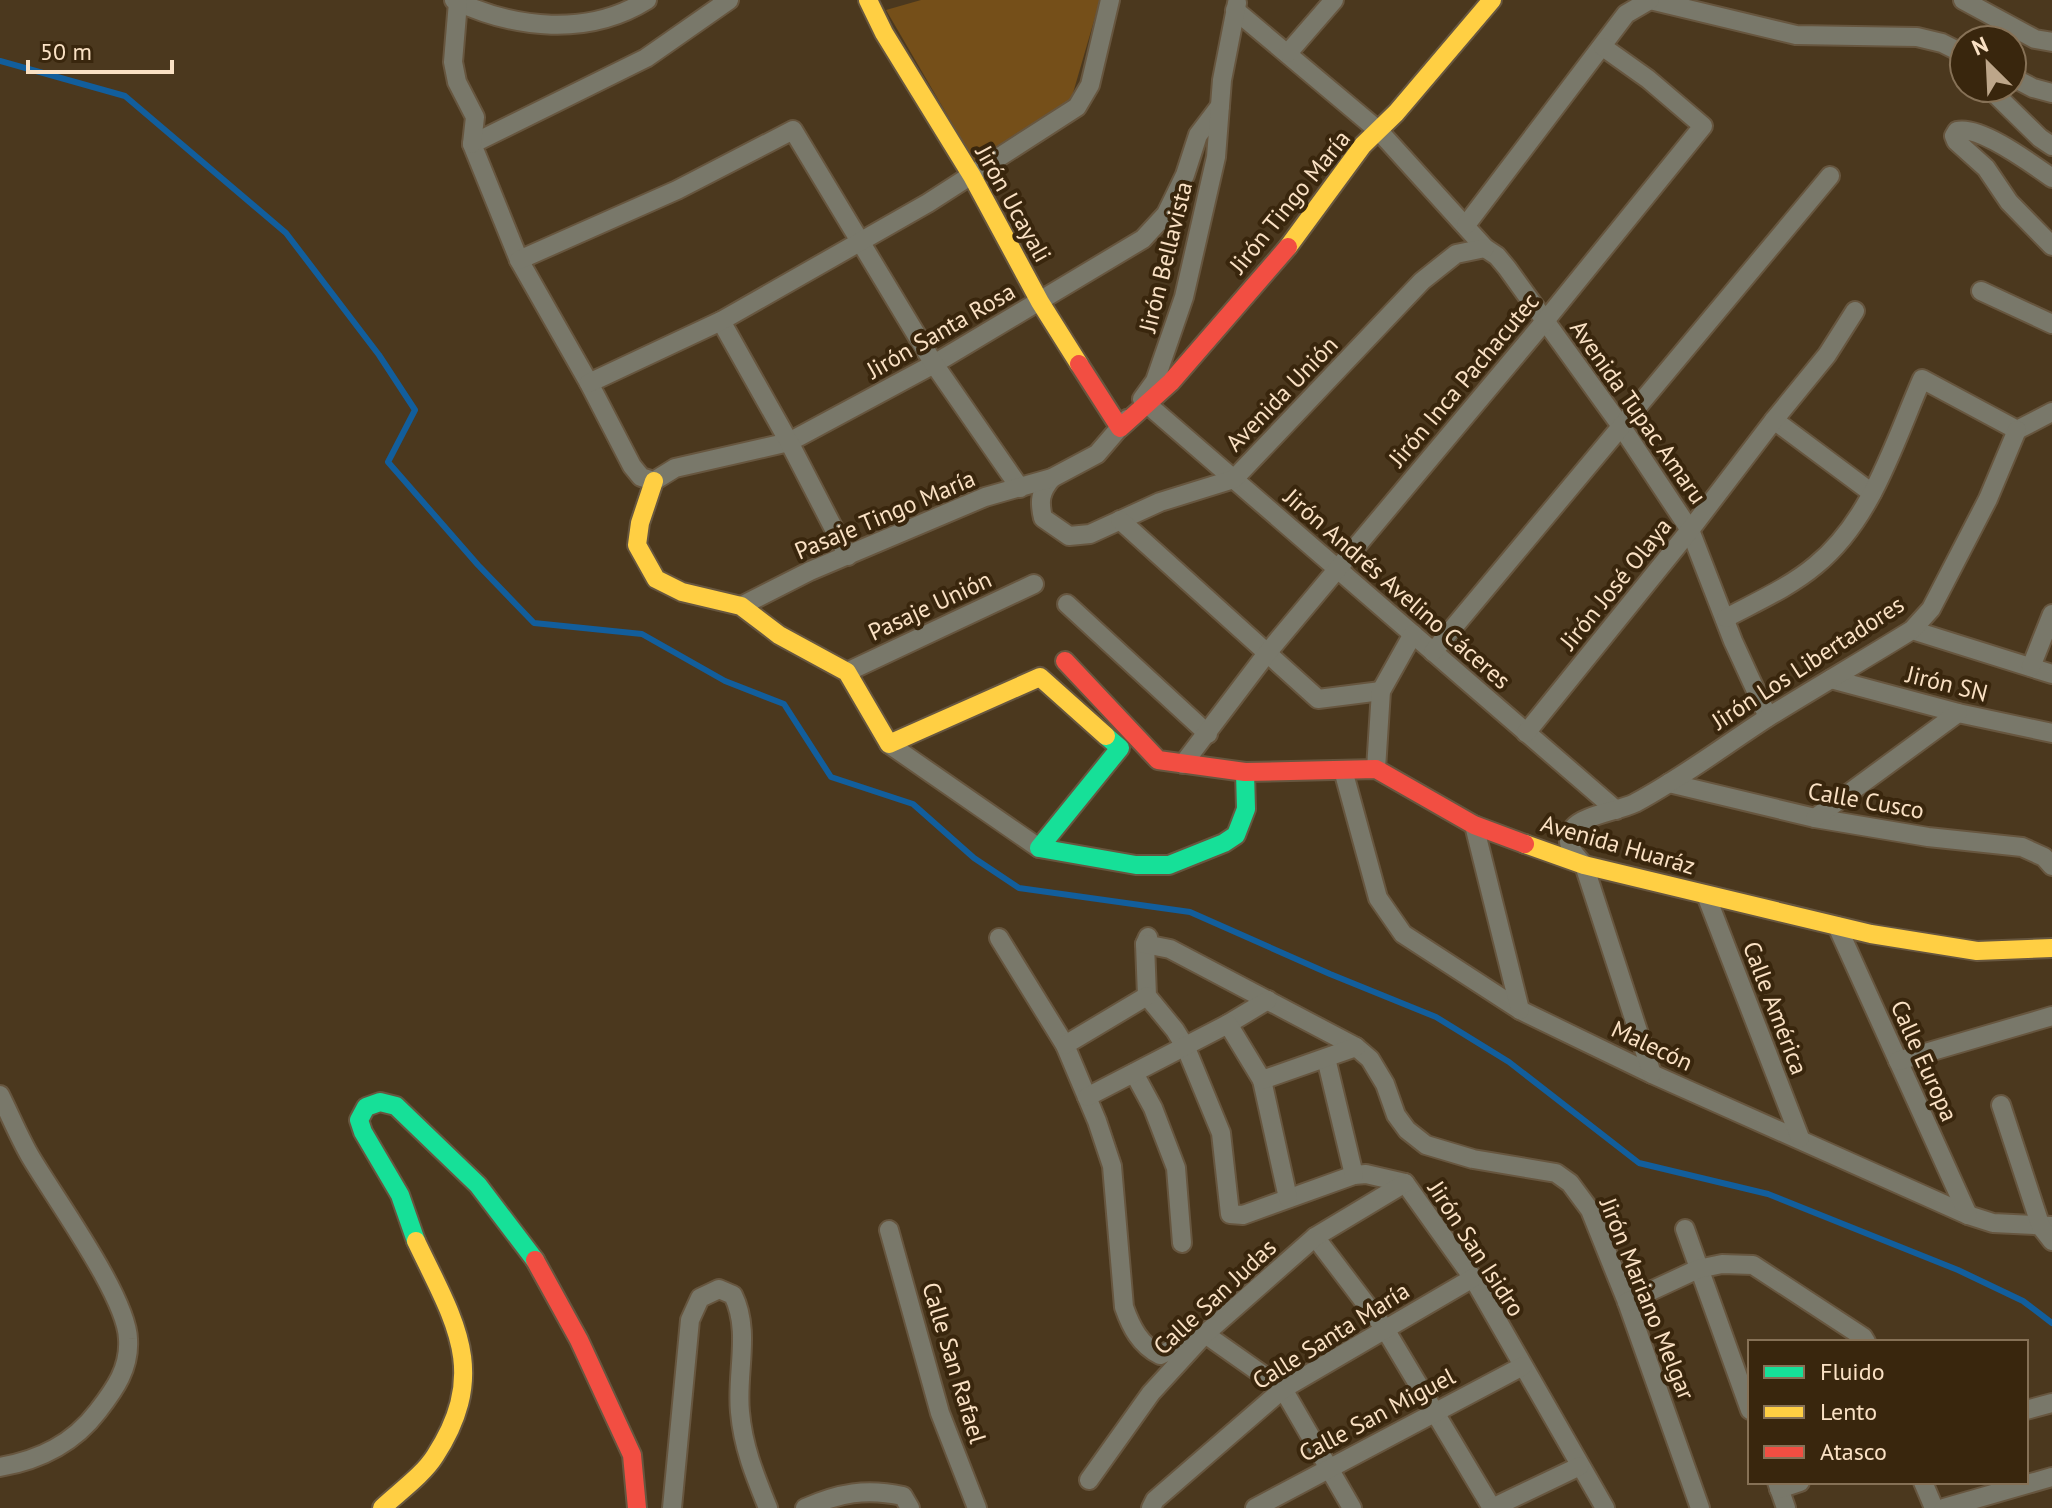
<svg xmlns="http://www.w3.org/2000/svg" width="2052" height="1508" viewBox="0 0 2052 1508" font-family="'PT Sans',sans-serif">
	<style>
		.green { fill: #754f19 }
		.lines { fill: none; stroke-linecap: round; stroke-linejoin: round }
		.stream { stroke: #125e9c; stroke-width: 6 }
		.street-casing { stroke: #67563f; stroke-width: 22 }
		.fast-casing { stroke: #67563f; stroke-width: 22 }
		.slow-casing { stroke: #67563f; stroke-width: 22 }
		.jam-casing { stroke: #67563f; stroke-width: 22 }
		.street { stroke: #79786a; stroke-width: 18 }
		.fast { stroke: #16e098; stroke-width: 18 }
		.slow { stroke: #ffcf43; stroke-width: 18 }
		.jam { stroke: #f24e42; stroke-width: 18 }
		.labels { text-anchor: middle; stroke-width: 8; stroke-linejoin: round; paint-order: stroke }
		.street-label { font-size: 24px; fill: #fae1c4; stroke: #39260d }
	</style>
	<rect width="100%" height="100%" fill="#4b381e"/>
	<path class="green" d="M921,0h179l-29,100 -94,66 -91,-156z"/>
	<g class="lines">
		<path class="stream" d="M0,61l125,35 161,137 93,122 36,55 -27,52 90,103 56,58 108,11 83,47 59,23 47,73 82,27 61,54 45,30 171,24 140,62 106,43 73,45 130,101 129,31 190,76 65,31 29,22"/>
		<defs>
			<g id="street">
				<path d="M454,0c61,29 134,37 193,0"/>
				<path d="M729,0l-83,58 -174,86 47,116 70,123 43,83 9,11 13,4 21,-13 114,-26 145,-78 209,-125 23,-25 19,-39 13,-40 22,-29"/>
				<path d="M1650,0l146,35 121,2 25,6 22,11"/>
				<path d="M1963,0l72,39 17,3"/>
				<path d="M458,2l-5,60 4,20 18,35 -3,27"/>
				<path d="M1235,10l144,121 106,117 12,8 10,12 114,158 69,104 43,111 35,76"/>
				<path d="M1288,53l46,-53"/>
				<path d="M2012,77l21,11 19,5"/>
				<path d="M1989,88l51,50 12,8"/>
				<path d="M2052,178c-20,-14 -72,-53 -95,-47l-3,5 2,5 30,27 23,34 43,44"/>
				<path d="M1466,225l160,-211 24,-14"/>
				<path d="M519,260l158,-70 116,-60 141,234 86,124"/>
				<path d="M1981,291l71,33"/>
				<path d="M721,321l68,121 59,114"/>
				<path d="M589,383l132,-62 207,-118 149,-96 13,-22 20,-85"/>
				<path d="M1142,399l13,-18 29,-84 32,-140 6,-77 15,-77"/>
				<path d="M1147,404l469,406"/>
				<path d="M1774,420l98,73"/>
				<path d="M2017,430l35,-18"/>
				<path d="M1052,478c-12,14 -13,23 -9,40l26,18 21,-2 70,-32 74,-23 188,-198 34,-27 29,-6"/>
				<path d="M1120,520l198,179 63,-8"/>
				<path d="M1067,604l141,130"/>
				<path d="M741,606l69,-35 175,-74 67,-19 45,-24 30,-35"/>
				<path d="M1726,618c30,-16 64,-31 90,-53 56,-46 78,-122 106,-186l95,51"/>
				<path d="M1912,630l140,44"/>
				<path d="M1433,652l397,-476"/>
				<path d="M2031,667l21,-53"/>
				<path d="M847,672l187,-88"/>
				<path d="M1831,679l127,34 94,20"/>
				<path d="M1526,733l164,-203 84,-110 53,-65 28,-44"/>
				<path d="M889,744l150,104"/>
				<path d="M1183,764l85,-112 277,-331 158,-195 -55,-47 -45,-32"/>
				<path d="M1376,769l5,-78 32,-57"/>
				<path d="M1343,770l35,128 25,36 117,76 132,64 316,141 25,8 59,3"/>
				<path d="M1669,783l146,35 113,19 94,10 22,10 8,9"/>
				<path d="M1815,818l143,-105"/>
				<path d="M1474,825l46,185"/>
				<path d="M1706,895l94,243"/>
				<path d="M1837,926l131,289"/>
				<path d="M1148,937l-3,7 2,52 28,34 11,18 35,85 9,81 13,1 111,-40 12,-1 39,9 68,95 132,230"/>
				<path d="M999,938l66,107 32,76 15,45 12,141c7,20 16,38 36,48l45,-21 78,55 69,119"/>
				<path d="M1145,944l25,5 186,98 14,12 15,25 11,31 11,15 19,15 47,14 83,14 14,10 20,27 37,92 73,206"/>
				<path d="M1228,1024l40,-24"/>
				<path d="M1065,1045l82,-49"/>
				<path d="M1326,1058l28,117"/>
				<path d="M1898,1061l154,-45"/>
				<path d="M1134,1073l19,35 23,60 6,75"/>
				<path d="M1652,1074l-68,-209c-9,-10 -22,-22 -11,-37 10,-13 46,-17 62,-25 47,-25 90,-58 135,-87 47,-29 95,-57 142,-86l19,-21 57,-110 29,-69"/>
				<path d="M1262,1080l26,118"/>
				<path d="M0,1095c10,20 19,42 30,61 24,41 97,141 98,183 2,29 -13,50 -30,72 -25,33 -58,49 -98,56"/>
				<path d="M1087,1097l141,-73 34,56 94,-33"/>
				<path d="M2001,1105l40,122 11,14"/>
				<path d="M1685,1229l65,181"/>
				<path d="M889,1230l51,183 37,95"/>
				<path d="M1315,1237l70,92 107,179"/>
				<path d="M1627,1302l71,-33 24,-5 31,1 110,72 3,5"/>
				<path d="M2026,1410l26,-7"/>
				<path d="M1089,1480l62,-87 54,-59 110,-97 90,-54"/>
				<path d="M1777,1482l9,26"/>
				<path d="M1923,1482l11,26"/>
				<path d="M1779,1489l21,-7"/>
				<path d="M672,1508l18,-188 10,-22 19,-9 14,6c18,36 3,78 7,117 3,35 15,64 28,96"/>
				<path d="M805,1508c34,-15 61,-20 98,-12l7,12"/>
				<path d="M1151,1508l4,-8 128,-111 190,-111"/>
				<path d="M1255,1508l268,-142"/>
				<path d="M1492,1508l88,-42"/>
				<path d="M1944,1508l108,-31"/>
			</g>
			<g id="fast">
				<path d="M1106,736l14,12 -81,100 97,17h33l55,-22 12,-8 10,-26 -1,-37"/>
				<path d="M416,1241l-16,-46 -37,-63 -4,-12 7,-13 14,-5 16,4 82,79 57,75"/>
			</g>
			<g id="slow">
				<path d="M868,0l16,33 88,143 68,126 39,62"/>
				<path d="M1288,247l75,-102 33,-32 96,-113"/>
				<path d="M654,481l-14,42 -3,22 19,34 26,13 59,14 38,29 68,37 42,72 151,-67 66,59"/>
				<path d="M1525,844l59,21 287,69 106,17 75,-3"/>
				<path d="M382,1508c17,-16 41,-33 53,-52 55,-85 19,-135 -19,-215"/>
			</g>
			<g id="jam">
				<path d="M1079,364l41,64 51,-46 117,-135"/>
				<path d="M1065,661l93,99 87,12 131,-3 98,56 51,19"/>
				<path d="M535,1260l44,80 53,115 5,53"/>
			</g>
		</defs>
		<use href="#street" class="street-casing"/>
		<use href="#fast" class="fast-casing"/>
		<use href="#slow" class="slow-casing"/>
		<use href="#jam" class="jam-casing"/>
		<use href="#street" class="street"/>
		<use href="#fast" class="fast"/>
		<use href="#slow" class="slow"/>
		<use href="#jam" class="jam"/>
	</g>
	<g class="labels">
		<g class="street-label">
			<text transform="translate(1290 202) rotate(-51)" y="8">Jirón Tingo María</text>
			<text transform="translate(1013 204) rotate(61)" y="8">Jirón Ucayali</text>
			<text transform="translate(1166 257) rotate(-76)" y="8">Jirón Bellavista</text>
			<text transform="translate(941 331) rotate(-30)" y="8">Jirón Santa Rosa</text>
			<text transform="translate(1464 380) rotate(-50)" y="8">Jirón Inca Pachacutec</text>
			<text transform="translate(1282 394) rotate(-46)" y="8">Avenida Unión</text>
			<text transform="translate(1638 412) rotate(55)" y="8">Avenida Tupac Amaru</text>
			<text transform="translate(885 515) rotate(-23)" y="8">Pasaje Tingo María</text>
			<text transform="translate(1616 584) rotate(-51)" y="8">Jirón José Olaya</text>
			<text transform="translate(1397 589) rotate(41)" y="8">Jirón Andrés Avelino Cáceres</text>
			<text transform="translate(930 606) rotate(-25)" y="8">Pasaje Unión</text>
			<text transform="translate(1808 663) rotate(-33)" y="8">Jirón Los Libertadores</text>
			<text transform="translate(1947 684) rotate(14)" y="8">Jirón SN</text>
			<text transform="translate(1866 801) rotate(10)" y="8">Calle Cusco</text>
			<text transform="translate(1618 845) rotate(16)" y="8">Avenida Huaráz</text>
			<text transform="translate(1775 1008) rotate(69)" y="8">Calle América</text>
			<text transform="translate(1652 1046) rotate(25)" y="8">Malecón</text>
			<text transform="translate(1924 1061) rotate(66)" y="8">Calle Europa</text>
			<text transform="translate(1476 1249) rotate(57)" y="8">Jirón San Isidro</text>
			<text transform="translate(1215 1297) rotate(-43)" y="8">Calle San Judas</text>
			<text transform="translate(1647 1299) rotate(68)" y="8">Jirón Mariano Melgar</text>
			<text transform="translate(1331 1336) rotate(-32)" y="8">Calle Santa María</text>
			<text transform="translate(954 1363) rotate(73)" y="8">Calle San Rafael</text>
			<text transform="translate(1377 1415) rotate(-28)" y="8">Calle San Miguel</text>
		</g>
	</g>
	<rect x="1748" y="1340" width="280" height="144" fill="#39260d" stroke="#867156" stroke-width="2"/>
	<rect x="1764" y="1366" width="40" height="12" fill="#16e098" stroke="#867156" stroke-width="2"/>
	<text x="1820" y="1380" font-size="24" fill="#fae1c4">Fluido</text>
	<rect x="1764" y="1406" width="40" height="12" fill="#ffcf43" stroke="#867156" stroke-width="2"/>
	<text x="1820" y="1420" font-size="24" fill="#fae1c4">Lento</text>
	<rect x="1764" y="1446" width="40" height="12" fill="#f24e42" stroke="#867156" stroke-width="2"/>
	<text x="1820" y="1460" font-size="24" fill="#fae1c4">Atasco</text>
	<g transform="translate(1988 64) rotate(336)"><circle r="38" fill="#39260d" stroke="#867156" stroke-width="2"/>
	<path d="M0-6L14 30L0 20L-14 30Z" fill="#bda68a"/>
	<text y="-12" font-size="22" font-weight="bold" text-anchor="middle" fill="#fae1c4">N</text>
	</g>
	<path d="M28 60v12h144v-12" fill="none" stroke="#fae1c4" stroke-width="4"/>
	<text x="40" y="60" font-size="24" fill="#fae1c4" stroke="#39260d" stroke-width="6" paint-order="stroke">50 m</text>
</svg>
